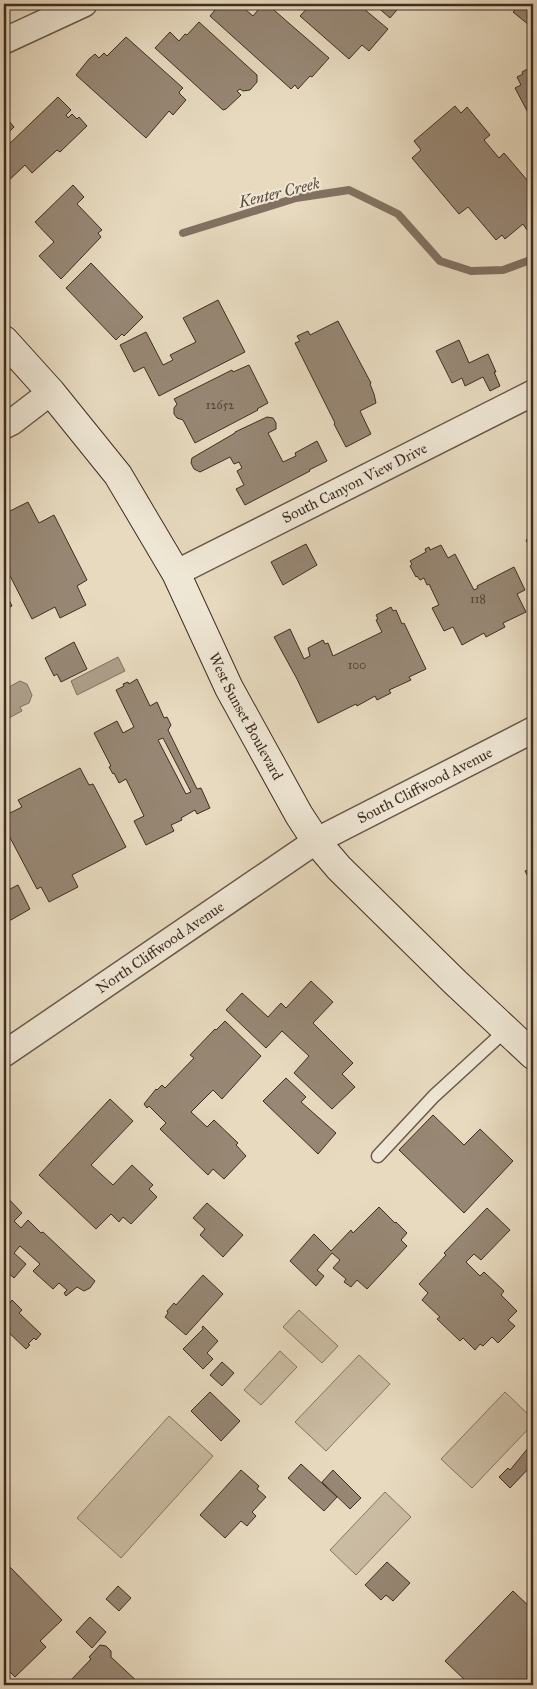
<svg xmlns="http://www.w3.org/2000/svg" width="537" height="1689" viewBox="0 0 537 1689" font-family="'IM FELL Great Primer',serif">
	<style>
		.green { fill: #cbbda4; stroke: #867564 }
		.water { fill: #ae9f8a; stroke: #827161 }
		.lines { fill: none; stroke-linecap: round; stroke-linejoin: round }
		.stream { stroke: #827161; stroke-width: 8 }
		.building { fill: #978774; stroke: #402d23; fill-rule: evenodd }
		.service-casing { stroke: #6a584a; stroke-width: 15 }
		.minor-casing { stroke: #6a584a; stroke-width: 28 }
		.secondary-casing { stroke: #402d23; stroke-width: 30 }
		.service { stroke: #efe7d5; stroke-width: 12 }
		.minor { stroke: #efe7d5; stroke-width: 25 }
		.secondary { stroke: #efe7d5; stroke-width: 28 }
		.labels { text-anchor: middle; stroke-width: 4; stroke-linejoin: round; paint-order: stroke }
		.number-label { font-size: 12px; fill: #564437 }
		.street-label { font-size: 15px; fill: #402d23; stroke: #efe7d5 }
		.water-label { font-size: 16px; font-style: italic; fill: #5c4a3d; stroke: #efe7d5 }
	</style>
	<rect width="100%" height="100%" fill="#e7dabf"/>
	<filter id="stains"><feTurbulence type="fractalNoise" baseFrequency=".004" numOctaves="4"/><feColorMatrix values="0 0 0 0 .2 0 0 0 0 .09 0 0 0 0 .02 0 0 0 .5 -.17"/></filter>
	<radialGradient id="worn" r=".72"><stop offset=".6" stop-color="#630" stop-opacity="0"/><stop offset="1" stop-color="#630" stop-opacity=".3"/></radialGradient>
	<g class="green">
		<path d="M299,1310l39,36 -16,17 -39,-36z"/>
		<path d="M280,1351l17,16 -36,38 -17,-15z"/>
		<path d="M359,1355l31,29 -64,67 -31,-29z"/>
		<path d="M505,1392l28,27v5l-61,64 -31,-29z"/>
		<path d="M169,1416l44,40 -92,102 -44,-40z"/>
		<path d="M385,1492l26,25 -55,58 -26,-25z"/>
	</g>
	<g class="water">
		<path d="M118,657l7,14 -48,24 -6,-14z"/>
		<path d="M20,681l7,3 5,11 -3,8 -9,4 2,4 -15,8 -2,-3 -1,1v-35l3,6z"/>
	</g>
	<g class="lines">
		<path class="stream" d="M183,233l113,-35 53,-8 49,24 42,47 31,10 32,-1 30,-11"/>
	</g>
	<g class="building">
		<path d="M220,4h19l14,12 10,-12h4l62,54 -17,19 -2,-1 -12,13 -3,-4 -4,4 -81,-73z"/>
		<path d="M308,4h50l30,25 -19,22 -7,-6 -13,14 -49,-43 10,-11z"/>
		<path d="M374,4h28l-12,14z"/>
		<path d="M521,4h12v16l-4,5 -16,-13z"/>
		<path d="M199,22l58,53v7l-7,8 -7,1 -3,-2 -3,2 4,4 -15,14 -3,1 -68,-62 15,-16 9,9 6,-7 2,1z"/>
		<path d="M126,37l57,51 -4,4 1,2 6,6 -13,15 -4,-4 -23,27 -70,-63 13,-16 6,-5 4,4 5,-5 3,3z"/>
		<path d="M533,66v56l-18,-34 6,-3 -4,-8 6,-3 -1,-2z"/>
		<path d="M58,97l13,13 -5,5 2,3 4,-4 5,5 2,-2 8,9 -27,26 -3,-2 -25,23 -7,-8 -21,20v-36z"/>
		<path d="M455,106l6,7 6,-6 23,28 -6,5 15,18 5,-5 29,34v38l-6,5 -4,-6 -18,15 -3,-4 -6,5 -28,-33 -9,7 -47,-56 9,-8 -7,-9z"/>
		<path d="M4,115l10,12 -10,10z"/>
		<path d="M73,185l11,12 -7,7 25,26 -4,3 3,4 -40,42 -22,-23 15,-14 -19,-20z"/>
		<path d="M91,263l52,54 -19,19 -2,-2 -6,6 -50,-52z"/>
		<path d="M218,300l27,52 -86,44 -15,-29 -10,5 -14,-27 26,-13 17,33 10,-5 -3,-5 26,-13 -13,-24z"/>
		<path d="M338,321l33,62 -1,1 4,10 2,9 -16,8 11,23 -25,13 -12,-23 1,-1 -40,-80 5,-2 -3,-5 11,-5 2,4z"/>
		<path d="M459,340l10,23 19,-9 8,18h-2l6,14 -10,5 -7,-14 -18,9 -3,-8 -10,5 -16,-32z"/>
		<path d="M249,365l19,38 -11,6 1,1 -63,33 -12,-23 -6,-2 -3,-4v-6l3,-4 -3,-5 58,-29 1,2z"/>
		<path d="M267,417l6,1 3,5v6l-8,4 15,29 13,-6 -1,-3 22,-12 10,20 -18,9 1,1 -65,34 -9,-16 8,-4 -7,-14 5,-3 -3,-6 -5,2 -4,-7 -30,15 -6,-3 -3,-6 1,-5 43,-25v-1z"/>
		<path d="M28,502l11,21 15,-8 33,65 -10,6 9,19 -26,13 -5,-11 -23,12 -28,-55v-50z"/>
		<path d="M533,536v18l-7,-14z"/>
		<path d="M306,544l11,21 -34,20 -12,-23z"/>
		<path d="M441,545l7,13 7,-4 19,36 4,-2 -1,-2 37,-19 11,23 -8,4 9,18 -23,11 2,4 -19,10 -2,-4 -22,12 -9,-18 -9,4 -12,-23 7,-3 -10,-21 -2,1 -3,-7 -4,2 -3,-4 -1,1 -6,-11 2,-2 -2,-3 16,-9 -1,-3 4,-2 1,3z"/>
		<path d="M4,590l8,16 -8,4z"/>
		<path d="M391,607l2,4 3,-1 6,14 2,-1 22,46 -17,8 2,3 -22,10 2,3 -14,7 -2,-4 -18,10 -1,-2 -38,19 -21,-44 -23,-42 16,-8 14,30 6,-3 -2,-8 15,-8 2,4 3,-1 5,13 49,-24 -6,-12 2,-1 -2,-4z"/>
		<path d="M74,642l13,27 -26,13 -4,-8 -3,2 -9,-18z"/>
		<path d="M137,679l13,27 7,-4 7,16 3,-1 4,8 -3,5 29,59 4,-1 9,20 -13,6 -2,-4 -14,8 1,2 -11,5 3,6 -28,14 -12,-24 10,-5 -18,-37 -7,4 -5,-10 -1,1 -4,-7 2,-1 -17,-33 23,-12 6,12 11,-6 -18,-37 8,-4 -1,-2 5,-2 1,2zM163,738l28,54 -5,2 -28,-54z"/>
		<path d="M80,768l9,17 4,-1 33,63 -54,28 6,12 -29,15 -8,-15 -4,2 -31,-59 3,-2 -5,-12 18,-9 -4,-7z"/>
		<path d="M533,867v19l-8,-15z"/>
		<path d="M18,885l12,24 -21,12 -1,-2 -4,2v-29z"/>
		<path d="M311,981l22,21 -20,21 40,40 -11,11 13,13 -23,22 -38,-36 15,-17 -27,-25 -16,17 -40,-38 16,-17 26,24 13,-14 5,5z"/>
		<path d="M225,1021l36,35 -39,43 -9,-9 -22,22 16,15 7,-7 24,23 -2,2 10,11 -22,23 -11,-10 -5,6 -48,-46 6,-6 -17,-17 -2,2 -3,-4 12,-15 1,1 5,-5 3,3 29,-30 -4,-3 25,-26 1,1z"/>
		<path d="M286,1078l20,19 -5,5 35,31 -18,21 -55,-53z"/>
		<path d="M110,1099l23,22 -42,44 22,20 19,-20 21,20 -4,4 8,8 -26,27 -8,-7 -4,5 -8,-8 -15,15 -57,-54z"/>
		<path d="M433,1115l31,30 16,-16 33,32 -49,52 -65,-63z"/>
		<path d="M4,1194l18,19 -8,8 7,7 7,-8 13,13 2,-1 52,49 -5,7 -6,3 -7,-4 -11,9 -2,-3 3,-3 -8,-7 -6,6 -20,-18 7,-7 -20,-18 -6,7 12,11 -12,14 -7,-6 -3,3z"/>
		<path d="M207,1203l36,32 -20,22 -23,-22 5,-6 -12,-11z"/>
		<path d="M379,1207l16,16 1,-1 11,11 -6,7 6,6 -40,43 -10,-9 -6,7 -7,-5 2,-3 -13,-11 7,-8 -8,-7 -15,17 7,6 -8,10 -26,-25 24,-27 17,17 20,-21 2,3z"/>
		<path d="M487,1208l23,22 -29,30 -7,-6 -8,8 14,14 4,-4 20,19 -3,4 16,16 -9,9 7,6 -17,17 -6,-6 -9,9 -3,-2 -5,6 -12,-12 -3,3 -23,-22 3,-2 -18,-17 6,-7 -9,-9 27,-29 -2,-2z"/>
		<path d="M203,1275l20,19 -37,41 -21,-18 3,-4 -1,-2 7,-8 2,2z"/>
		<path d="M4,1297l6,6 2,-3 10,10 -3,3 22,21 -5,6 -2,-2 -6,6 2,1 -4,4 -22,-21z"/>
		<path d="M203,1326l15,15 -11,12 6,6 -10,10 -20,-20 20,-20 -1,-2z"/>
		<path d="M222,1362l12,11 -12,13 -12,-11z"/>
		<path d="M210,1392l30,29 -19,20 -30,-30z"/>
		<path d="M529,1447l4,4v14l-1,2 -1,-1 -21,22 -11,-11 9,-9 2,2z"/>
		<path d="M301,1464l36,33 -13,14 -36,-33z"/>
		<path d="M241,1470l18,16 -2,3 9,8 -14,15 4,4 -9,10 -6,-5 -16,17 -25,-23z"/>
		<path d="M333,1470l28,28 -11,11 -28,-27z"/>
		<path d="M4,1561l58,59 -22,21 6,6 -31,30 -11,-11z"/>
		<path d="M387,1562l23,21 -17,18 -7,-6 -5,5 -16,-15z"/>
		<path d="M118,1586l13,12 -12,13 -13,-12z"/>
		<path d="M513,1591l20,19v62l-9,9 4,4h-58l-25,-24z"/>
		<path d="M90,1617l16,15 -14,16 -16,-16z"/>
		<path d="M100,1645l6,1 5,5v6l30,28h-68l-4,-3 22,-23 -2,-2z"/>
	</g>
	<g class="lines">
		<defs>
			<path id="service" d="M378,1156l56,-60 72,-66"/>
			<g id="minor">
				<path d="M4,41l80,-37"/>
				<path d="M4,426l8,-4 39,-30"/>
				<path id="s1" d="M176,573l357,-180"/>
				<path id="s2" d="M4,1054l312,-213 217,-111"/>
			</g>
			<g id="secondary">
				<path id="s3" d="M4,340l47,52 67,83 58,98 53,115 70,127 17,26 23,27 117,115 77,72"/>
			</g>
		</defs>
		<use href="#service" class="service-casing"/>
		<use href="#minor" class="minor-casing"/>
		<use href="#secondary" class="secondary-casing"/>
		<use href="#service" class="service"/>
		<use href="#minor" class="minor"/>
		<use href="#secondary" class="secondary"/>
	</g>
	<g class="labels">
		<g class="number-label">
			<text x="220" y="409">12652</text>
			<text x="478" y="603">118</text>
			<text x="357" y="669">100</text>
		</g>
		<g class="street-label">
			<text dy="5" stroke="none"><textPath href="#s1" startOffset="200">South Canyon View Drive</textPath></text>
			<text dy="5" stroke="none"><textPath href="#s3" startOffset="450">West Sunset Boulevard</textPath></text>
			<text dy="5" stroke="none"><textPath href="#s2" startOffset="500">South Cliffwood Avenue</textPath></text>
			<text dy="5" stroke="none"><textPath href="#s2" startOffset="189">North Cliffwood Avenue</textPath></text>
		</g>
		<g class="water-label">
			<text transform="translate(279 192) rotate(-14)" y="6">Kenter Creek</text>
		</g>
	</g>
	<rect width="537" height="1689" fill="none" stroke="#e7dabf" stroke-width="20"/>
	<rect x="5" y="5" width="527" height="1679" fill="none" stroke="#402d23" stroke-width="2.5"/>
	<rect x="10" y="10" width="517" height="1669" fill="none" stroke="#402d23"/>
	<rect width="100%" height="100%" filter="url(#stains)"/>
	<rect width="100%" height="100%" fill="url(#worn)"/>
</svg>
